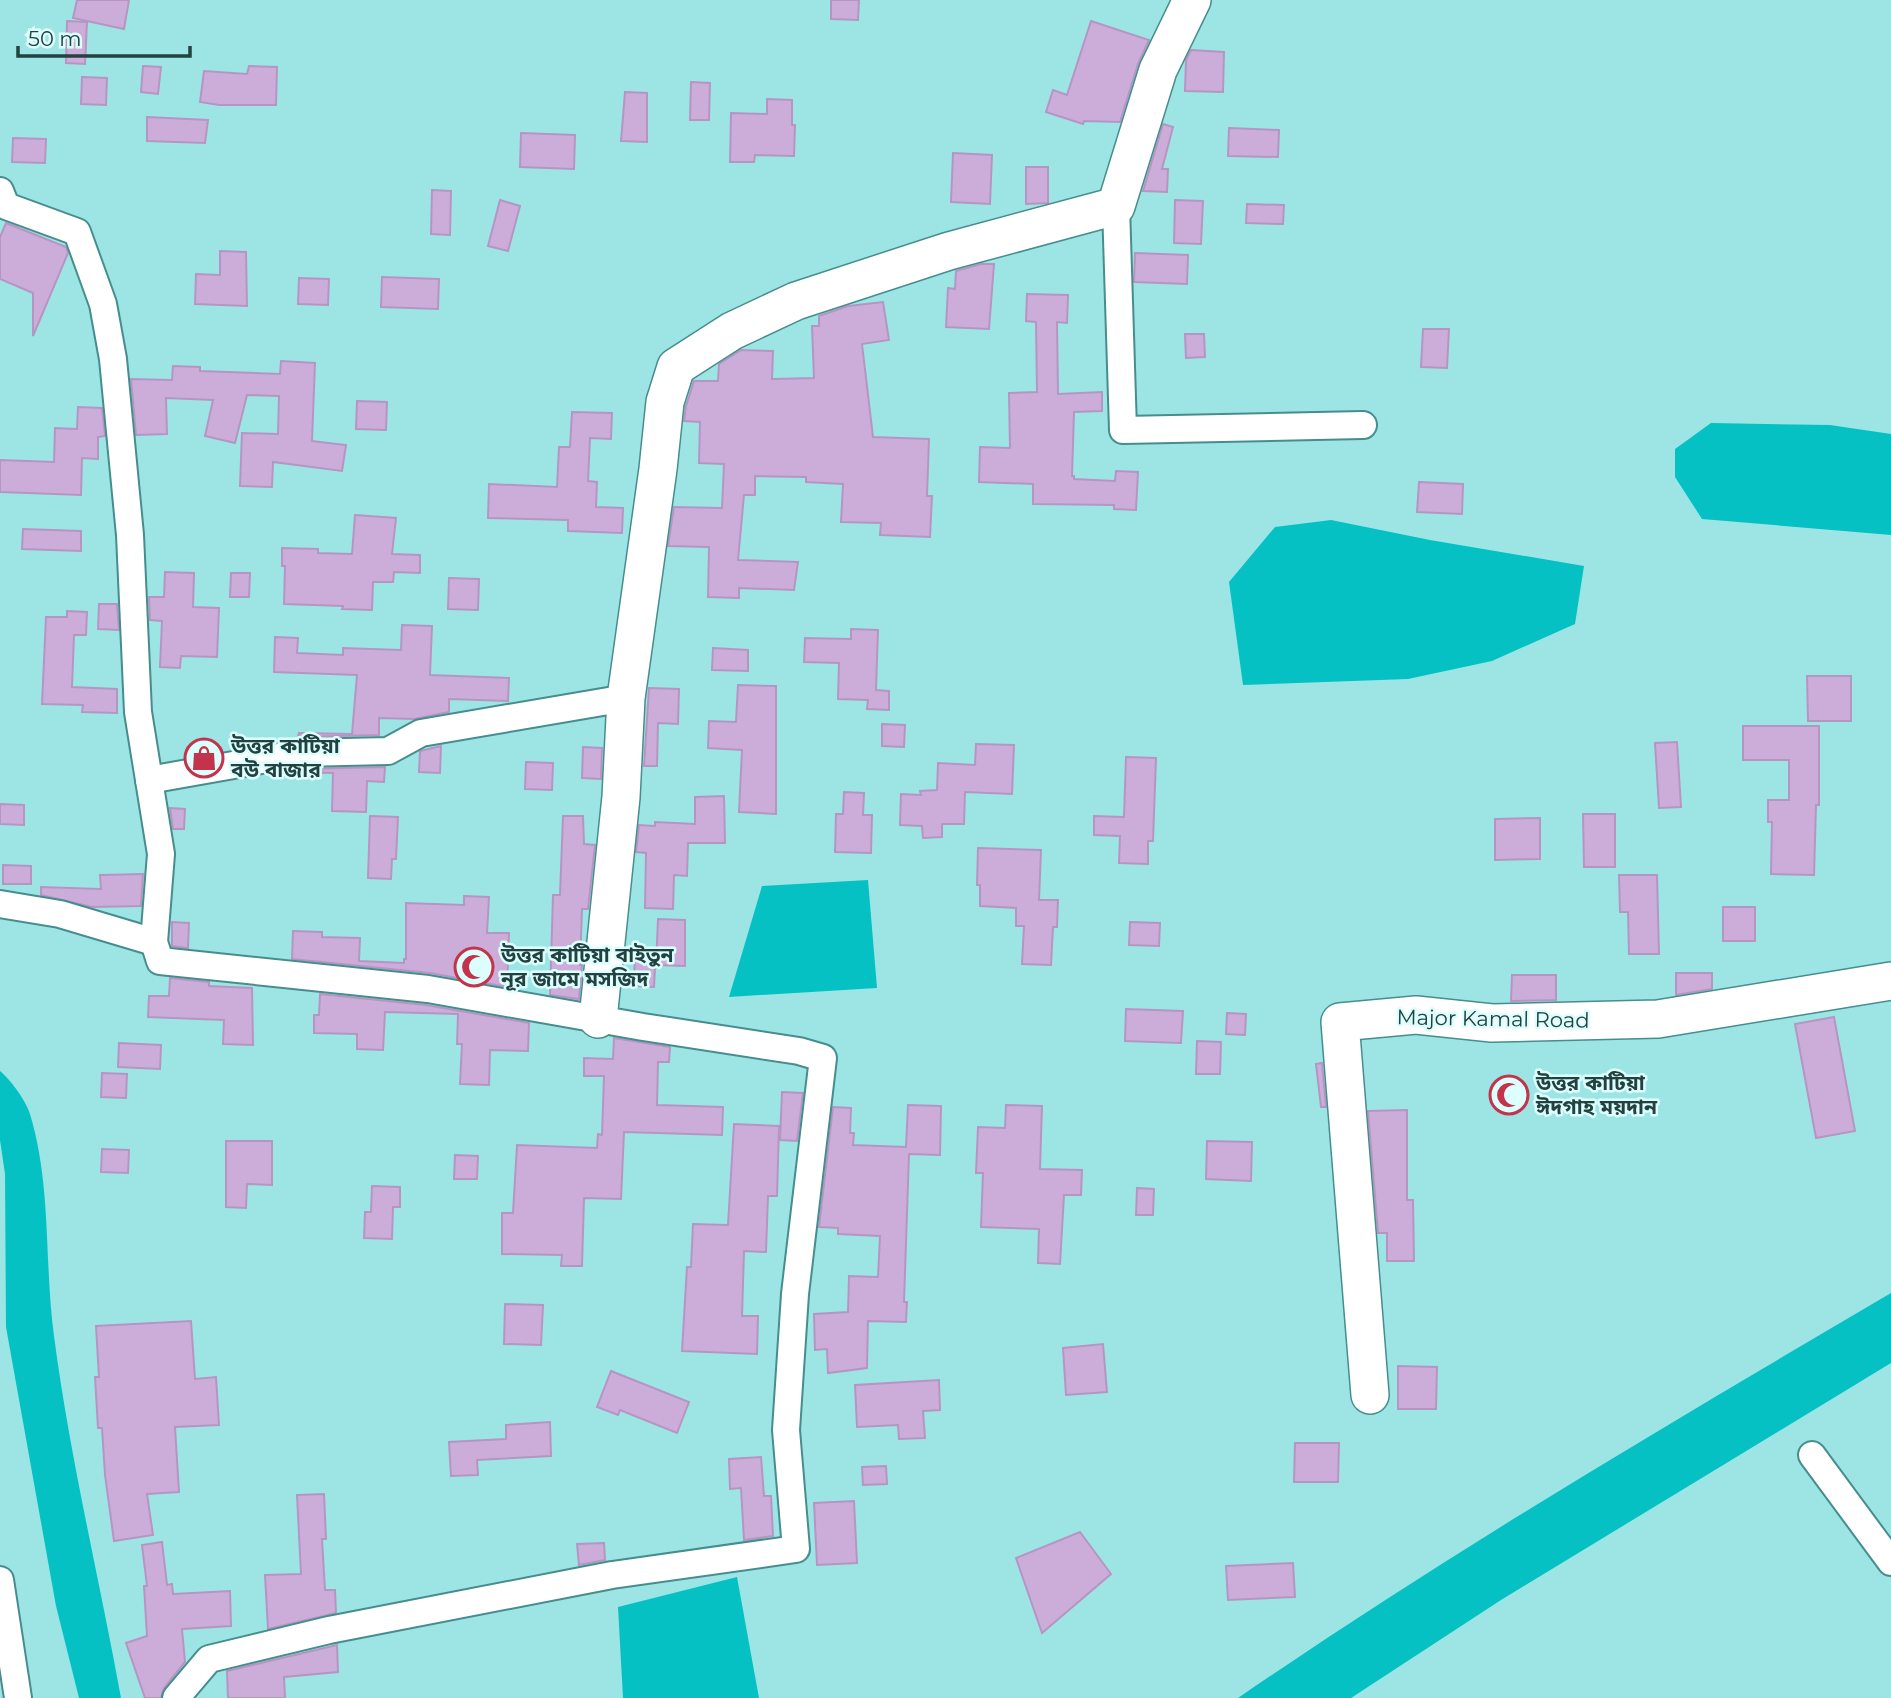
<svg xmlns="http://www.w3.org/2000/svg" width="1891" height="1698" viewBox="0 0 1891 1698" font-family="Montserrat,'Noto Sans Bengali',sans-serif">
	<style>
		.water { fill: #06c1c3 }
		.building { fill: #ccadd9; stroke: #b596c2; stroke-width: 2 }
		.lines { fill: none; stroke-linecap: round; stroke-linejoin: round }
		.street-casing { stroke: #468d8e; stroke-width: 30 }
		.secondary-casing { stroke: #468d8e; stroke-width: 40 }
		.street { stroke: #fff; stroke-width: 26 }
		.secondary { stroke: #fff; stroke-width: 37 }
		.labels { text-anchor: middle; stroke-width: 5; stroke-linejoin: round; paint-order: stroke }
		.poi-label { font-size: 21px; font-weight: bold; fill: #234141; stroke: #dcfffe; text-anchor: start }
		.street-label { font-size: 21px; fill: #234141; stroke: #dcfffe }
	</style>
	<rect width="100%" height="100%" fill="#9de5e5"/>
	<g class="water">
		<path d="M1711,423l119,2 61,9v101l-189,-16 -27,-42v-28z"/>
		<path d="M1331,520l99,20 154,26 -9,58 -83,37 -84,18 -165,6 -14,-103 46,-55z"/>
		<path d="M868,880l9,108 -148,9 33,-111z"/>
		<path d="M0,1071c11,9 26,30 30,43 22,73 14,148 24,222 16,122 45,241 67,362h-42l-23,-92 -50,-279 -1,-153 -5,-34z"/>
		<path d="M1891,1293v70l-390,237 -150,98h-113c211,-145 432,-275 653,-405z"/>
		<path d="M737,1577l22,121h-136l-5,-91z"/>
	</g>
	<g class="building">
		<path d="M77,0h52l-5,29 -51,-11z"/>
		<path d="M831,0h28l-1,20 -27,-1z"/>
		<path d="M67,21l20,1 -2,42 -19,-1z"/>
		<path d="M1091,21l58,19 -11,24 -18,58 -36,-1 -1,3 -37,-12 7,-22 14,5z"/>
		<path d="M1191,50l33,2 -1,40 -38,-1 1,-31z"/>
		<path d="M143,66l18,1 -3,27 -17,-2z"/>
		<path d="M249,66l28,1 -1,38h-57l-19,-3 4,-31 43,3z"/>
		<path d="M82,77l25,1 -1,27 -25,-1z"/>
		<path d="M691,82l19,1 -1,37h-19z"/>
		<path d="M625,92l22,1v49l-26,-1z"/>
		<path d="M767,99l25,1v25h3l-1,31 -39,-1 -1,7h-24l1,-49 36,1z"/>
		<path d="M147,117l61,3 -3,23 -58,-2z"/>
		<path d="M1163,124l10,3 -11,42h6l-1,23 -24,-1z"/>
		<path d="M1229,128l50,2 -1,27 -50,-1z"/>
		<path d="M521,133l54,2 -1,34 -54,-2z"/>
		<path d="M13,138l33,1 -1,24 -33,-1z"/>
		<path d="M953,153l39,2 -2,49 -39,-2z"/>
		<path d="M1026,167h22v36l-22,1z"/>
		<path d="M432,190l19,1 -1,44 -19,-1z"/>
		<path d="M500,200l20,6 -12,45 -20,-5z"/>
		<path d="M1175,200l28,1 -2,43 -27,-1z"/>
		<path d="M1247,204l37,1 -1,19 -37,-1z"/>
		<path d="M6,223l60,24 2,6 -35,83v-43l-33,-14v-42z"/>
		<path d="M220,251l26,1 1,54 -52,-2 1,-30 24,1z"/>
		<path d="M1135,253l53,2 -1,29 -53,-2z"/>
		<path d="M981,264h13l-5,65 -43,-2 2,-39 7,1 1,-18z"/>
		<path d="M382,277l57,2 -1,30 -57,-2z"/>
		<path d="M299,278l30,1 -1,26 -30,-1z"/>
		<path d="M1027,294l41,1 -1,28 -10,-1 1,72 44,-2v19l-28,1 -2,64h2v3l41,2 1,-10 22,1 -2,38 -22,-1v-4l-81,-1v-20l-54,-2 1,-35 30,1 -1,-55 28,-1 -1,-70 -10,-1z"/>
		<path d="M883,302l6,38 -27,4 11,93 56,2 -2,57h5l-2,41 -50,-2 1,-12 -40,-1 2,-38 -37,-2v-5l-51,-1v19h-11l-6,65 60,2 -4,28 -55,-2v10l-31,-1 1,-50 -41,-1 6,-39 48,1 2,-44 -25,-1 1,-41 -16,-1 2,-15 8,-25h24l1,-17 22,-14 32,1 -1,28 42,-1 -2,-52h7v-10l29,-10z"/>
		<path d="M1423,329h26l-2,39 -26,-1z"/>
		<path d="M1185,334h19l1,23 -19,1z"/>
		<path d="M281,361l34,2 -3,78 34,4 -4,26 -69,-9 -1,25 -32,-1 2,-53 36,1 1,-38 -32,-1 -12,48 -30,-7 8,-36 -47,-2 1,36 -31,1 -5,-56 41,1 1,-14 27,1v4l80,3z"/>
		<path d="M357,401l30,1 -1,28 -30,-1z"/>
		<path d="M78,407l24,1 3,28 -7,1v22l-16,-1 -1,37 -81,-3v-32l54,2 1,-34 22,1z"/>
		<path d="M572,412l40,1 -1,26 -21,-1 -2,43 9,1 -1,25 27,1 -1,25 -54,-2v-11l-80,-2 1,-34 68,3 2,-40h11z"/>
		<path d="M1419,482l44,2 -1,30 -45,-2z"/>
		<path d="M355,515l41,3 -4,36 28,1v18l-26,-1 -1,10h-20l-1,28 -30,-1 1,-3 -59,-2 1,-38h-3v-18l36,1v4l34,1z"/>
		<path d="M23,529l58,2v20l-59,-2z"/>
		<path d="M165,572l29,1 -1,34 26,1 -2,49 -36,-1 -1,12 -20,-1 2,-46 -12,-1 -1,-23h15z"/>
		<path d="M231,573h19l-1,24h-19z"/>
		<path d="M449,578l30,1 -1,31 -30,-1z"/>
		<path d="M99,604h18l2,26 -21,-1z"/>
		<path d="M67,611l20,1 -1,23h-12l-2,52 45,2v24l-35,-1 1,-7 -41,-1 4,-87h21z"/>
		<path d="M402,625l30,1 -2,49 79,3 -1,23 -59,-2v13l-35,7 -35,-1v17l-81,2 1,-4 53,1 5,-59 -83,-3 1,-35 23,1 -1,15 46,2v-7l58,2z"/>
		<path d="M851,629l27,1 -2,60 13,1v19l-22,-1 1,-9 -30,-1 1,-36 -35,-1 1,-24 46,1z"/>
		<path d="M713,648l35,2v21l-36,-1z"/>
		<path d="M1807,676h44v45h-43z"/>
		<path d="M738,685l38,1v128l-37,-2 3,-62 -34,-2 1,-27 27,1z"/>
		<path d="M649,688l30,1 -1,35 -20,-1 -1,43h-13z"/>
		<path d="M882,724l23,1 -1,22 -22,-1z"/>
		<path d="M1743,726h76v79h-3l-2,70 -43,-1 1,-52h-4v-22h21v-40h-46z"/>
		<path d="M1677,742l4,65 -22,1 -4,-65z"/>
		<path d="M976,744l38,1 -2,49 -47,-2 -1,32h-22v13l-19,1 -1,-12 -22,-1 1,-31 20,1 -1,-4 17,-1 1,-27 37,2z"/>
		<path d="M441,746l-1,27 -21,-1 1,-21z"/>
		<path d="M583,747l19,1 -1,31 -19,-1z"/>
		<path d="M1126,757l30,1 -3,83h-5v23l-29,-1 1,-27 -26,-1v-19l30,1z"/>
		<path d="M526,762l27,1 -1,27 -27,-1z"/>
		<path d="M385,767l-1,15 -17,-1 -1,31 -34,-1 1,-38 -36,-1v-2l6,-1z"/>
		<path d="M844,792l20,1 -1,22h9l-1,38 -36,-1 1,-38h7z"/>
		<path d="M724,796l1,47h-37l-1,33 -13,-1 -1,34 -28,-1 1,-55 -10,-1 3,-27 16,1v-4l40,2v-27z"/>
		<path d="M0,804l24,1v20l-24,-1z"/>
		<path d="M170,808l15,1 -1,20h-11z"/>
		<path d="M1583,814h32v53h-31z"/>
		<path d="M370,816l28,1 -2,42h-4l-1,20 -23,-1z"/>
		<path d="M563,816h20l1,28 11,1 -7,64h-6l-2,56h2l-3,34 -29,-4 3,-100h7z"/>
		<path d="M1540,818v41l-45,1v-41z"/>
		<path d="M978,848l63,2 -2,50h19l-1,27h-4l-2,38 -29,-1 2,-38h-8v-18l-36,-2v-21h-3z"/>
		<path d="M3,865l28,1v18h-28z"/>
		<path d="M143,874l-2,32 -49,1 -51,-12v-8l60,2 -1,-14z"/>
		<path d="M1619,875h38l2,79h-30l-1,-42h-8z"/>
		<path d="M464,896l25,1 -2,36h22l-2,54 -77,-14 -138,-14 1,-28 29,1v5l38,1 -1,23 45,2v-4h2v-56l58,2z"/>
		<rect x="1723" y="907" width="32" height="34"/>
		<path d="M658,919l27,1v46l-29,-1z"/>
		<path d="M172,922l17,1 -1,25 -16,-2z"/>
		<path d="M1130,922l30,1 -1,23 -30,-1z"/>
		<path d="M635,948l21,1 -2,38 -20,-1z"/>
		<path d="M1676,973h36v16l-36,6z"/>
		<path d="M1512,975h44v25l-45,1z"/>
		<path d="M170,978l39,4v4l43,2 1,57 -30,-1 1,-24 -76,-3 1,-21h20z"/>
		<path d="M320,994l106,11 103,18 -1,28 -38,-1 -1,35 -29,-1 2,-40h-5l1,-30 -73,-2 -2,38 -26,-1v-15l-43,-1v-18h5z"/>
		<path d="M1126,1009l57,2 -2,32 -56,-2z"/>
		<path d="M1227,1013l19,1 -1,21 -19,-1z"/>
		<path d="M1834,1017l21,114 -39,7 -21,-114z"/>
		<path d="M614,1038l56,9 -1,15h-11l-1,43 66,2 -1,28 -98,-3 -3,67 -37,-1 -2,68h-21l1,-11 -60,-1v-41h11l4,-68 80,3 1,-14 4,1 2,-59h-20v-18l29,1z"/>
		<path d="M1197,1041l24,1 -1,32h-24z"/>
		<path d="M119,1043l42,2 -1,24 -42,-2z"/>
		<path d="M1322,1063l4,44h-5l-5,-43z"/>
		<path d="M102,1073l25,1 -1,24 -25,-1z"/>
		<path d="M782,1092l21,1 -6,48 -17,-1z"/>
		<path d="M908,1105l33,1 -1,49 -31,-1 -5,148h3l-1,20 -38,-1 -1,47 -39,5 -1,-24 -12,1 -1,-36 34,-2 1,-36 29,1 2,-41 -42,-2v-6l-19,-1 14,-120 18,1 -1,25h4l-1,12 53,2z"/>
		<path d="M1006,1105l36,1 -2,63 42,1 -1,25h-17l-4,69 -22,-1 1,-34 -58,-2 2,-54h-7l2,-46 27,1z"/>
		<path d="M1407,1110v90h6l1,61h-27v-28h-9l-10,-122z"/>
		<path d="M734,1124l45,2 -2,70h-9l-2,56 -22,-1 -2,65h16l-1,38 -75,-3 5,-84h4l2,-43 35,1z"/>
		<path d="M226,1141h46v44l-25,-1 -1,24 -20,-1z"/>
		<path d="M1207,1141l45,1 -1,39 -45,-2z"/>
		<path d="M102,1149l27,1 -1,23 -27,-1z"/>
		<path d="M455,1155l23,1 -1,23h-23z"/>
		<path d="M372,1186l28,1v20h-7l-1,32 -28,-1 1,-26h6z"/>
		<path d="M1137,1188l17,1 -1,26h-17z"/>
		<path d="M505,1304l38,1 -2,40 -37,-1z"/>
		<path d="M191,1321l4,58 21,-2 3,48 -44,2 4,65 -32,2 6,41 -39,6 -9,-66 -3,-47h-4l-3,-51h4l-3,-51z"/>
		<path d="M1103,1344l4,48 -41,3 -3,-47z"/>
		<path d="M1398,1366l39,1 -1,42h-38z"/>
		<path d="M611,1371l78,31 -12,31 -57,-23 -2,5 -21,-8z"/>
		<path d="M939,1380l1,30 -17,1 2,27 -26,1 -1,-14 -41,2 -2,-42z"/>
		<path d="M550,1422l1,34 -74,4 1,15 -27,1 -2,-34 57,-3v-14z"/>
		<path d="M1295,1443h44l-1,39h-44z"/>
		<path d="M761,1457l3,39h7l2,40 -29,4 -3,-52 -11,1 -1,-30z"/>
		<path d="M886,1466l1,18 -24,1 -1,-18z"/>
		<path d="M324,1494l2,45h-4l3,51h10l1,23 -68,16 -3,-54 36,-1 -4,-79z"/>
		<path d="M854,1501l3,62 -40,2 -3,-62z"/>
		<path d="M1080,1532l31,42 -69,59 -26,-75z"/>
		<path d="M162,1542l5,43 5,-1 1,10 57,-3 1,35 -49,3 3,33 -21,26 -3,10h-16l-19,-55 21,-7 -3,-50h3l-5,-41z"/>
		<path d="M604,1543l1,17 -26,5 -2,-21z"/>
		<path d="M1293,1563l2,34 -67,3 -2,-34z"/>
		<path d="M337,1645l1,27 -54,5 1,21h-57l-1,-27z"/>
	</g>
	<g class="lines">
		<defs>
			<g id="street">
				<path d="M0,191l6,15 71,26 26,72 10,55 17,176 8,177 23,142 -7,88 6,19 268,28 215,38 156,24 24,7 -28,236 -9,136 10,119 -184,26 -283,55 -120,29 -33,39"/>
				<path d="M1116,206l7,224 240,-5"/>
				<path d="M149,780l152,-27 87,-2 33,-18 205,-35"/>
				<path d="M0,904l60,10 94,28"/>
				<path d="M1812,1455l79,107"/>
				<path d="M0,1580l18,118"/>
			</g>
			<g id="secondary">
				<path d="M598,1019l23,-222 5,-99 32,-229 7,-67 11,-35 56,-36 64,-30 153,-50 167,-45 42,-136 34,-70"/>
				<path d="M1370,1395l-30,-373 76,-7 76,8 166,-4 233,-38"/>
			</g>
		</defs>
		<use href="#street" class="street-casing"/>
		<use href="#secondary" class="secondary-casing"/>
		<use href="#street" class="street"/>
		<use href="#secondary" class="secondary"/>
	</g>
	<defs>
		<symbol id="shop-ring" viewBox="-11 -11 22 22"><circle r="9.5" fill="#dcfffe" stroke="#c4334c" stroke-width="1.5"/><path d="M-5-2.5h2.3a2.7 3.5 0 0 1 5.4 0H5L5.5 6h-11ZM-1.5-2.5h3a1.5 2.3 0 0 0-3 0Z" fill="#c4334c"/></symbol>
		<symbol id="mosque-ring" viewBox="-11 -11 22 22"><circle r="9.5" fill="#dcfffe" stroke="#c4334c" stroke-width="1.5"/><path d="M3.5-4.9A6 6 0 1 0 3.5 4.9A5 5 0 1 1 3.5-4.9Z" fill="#c4334c"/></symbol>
	</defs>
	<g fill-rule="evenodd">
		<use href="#shop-ring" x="182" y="736" width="44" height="44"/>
		<use href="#mosque-ring" x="452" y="945" width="44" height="44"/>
		<use href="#mosque-ring" x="1487" y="1073" width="44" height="44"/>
	</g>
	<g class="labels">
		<g class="poi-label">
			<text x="231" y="753">উত্তর কাটিয়া<tspan x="231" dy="24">বউ বাজার</tspan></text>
			<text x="501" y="962">উত্তর কাটিয়া বাইতুন<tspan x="501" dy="24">নূর জামে মসজিদ</tspan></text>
			<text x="1536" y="1090">উত্তর কাটিয়া<tspan x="1536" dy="24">ঈদগাহ ময়দান</tspan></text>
		</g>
		<g class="street-label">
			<text transform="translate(1493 1019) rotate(1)" y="7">Major Kamal Road</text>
		</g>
	</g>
	<path d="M18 46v10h172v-10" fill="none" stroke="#234141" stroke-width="3.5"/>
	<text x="28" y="46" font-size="21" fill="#234141" stroke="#dcfffe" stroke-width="5" paint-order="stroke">50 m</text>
</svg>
